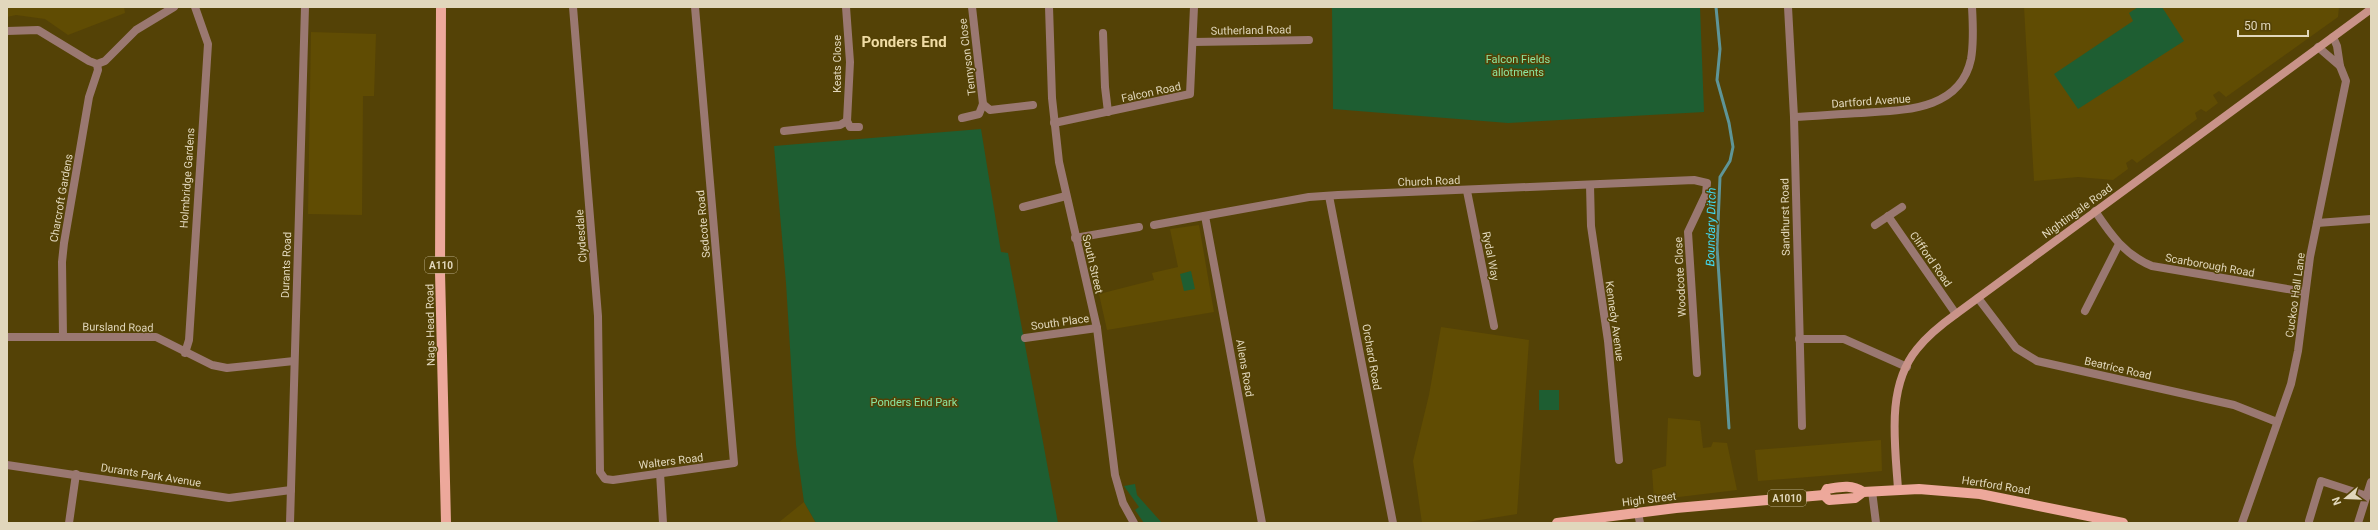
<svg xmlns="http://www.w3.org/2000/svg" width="2378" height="530" viewBox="0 0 2378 530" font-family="Roboto,sans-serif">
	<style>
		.built { fill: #604c03 }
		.green { fill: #1e5e32 }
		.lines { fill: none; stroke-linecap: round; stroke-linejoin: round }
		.stream { stroke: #5e9597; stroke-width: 3 }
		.minor { stroke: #9a7871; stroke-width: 8 }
		.tertiary { stroke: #9a7871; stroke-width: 8 }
		.secondary { stroke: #c99389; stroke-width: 8 }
		.primary { stroke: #eda89b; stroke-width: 10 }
		.labels { text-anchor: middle; stroke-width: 3; stroke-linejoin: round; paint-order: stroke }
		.shield { fill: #544206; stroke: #b7aa85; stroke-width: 1 }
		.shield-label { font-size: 10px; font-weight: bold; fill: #e1d7bc }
		.street-label { font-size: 11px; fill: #e1d7bc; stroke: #544206 }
		.park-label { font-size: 11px; fill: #8ae4a0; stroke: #544206 }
		.water-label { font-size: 12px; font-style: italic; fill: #40ddf6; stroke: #544206 }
		.district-label { font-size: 15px; font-weight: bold; fill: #f0dca4; stroke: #544206 }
	</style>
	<rect width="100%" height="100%" fill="#544206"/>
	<g class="built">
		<path d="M7,7h117l1,6 -57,22 -23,-16 -29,-4 -9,2z"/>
		<path d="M2024,7h315l-1,10 -112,80 -7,-6 -6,4 5,8 -12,9 -5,-3 -6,4 2,6 -60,44 -5,-4 -6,4 2,6 -15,11 -35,-3 -44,4z"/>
		<path d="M311,32l65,2 -2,62h-11l-1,119 -54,-1z"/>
		<path d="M1199,225l15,87 -107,18 -8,-36 55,-14 -2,-7 26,-6 -8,-38z"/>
		<path d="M1441,327l88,13 -12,174 -55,9h-40l-9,-62 16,-66z"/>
		<path d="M1668,418l32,3 3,27 8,-1 2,-5 14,1 10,47 -83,10 -2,-30 14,-4z"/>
		<path d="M1881,440l1,31 -124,10 -3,-31z"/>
		<path d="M804,502l12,21h-38z"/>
	</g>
	<g class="green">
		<path d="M1332,7h368l4,105 -196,11 -175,-14z"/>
		<path d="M2138,7h24l22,34 -106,68 -24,-35 79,-53 -4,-8z"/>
		<path d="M981,129l20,123 7,1 50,270h-242l-12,-21 -8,-57 -10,-162 -12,-137z"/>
		<path d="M1191,271l4,18 -11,2 -4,-17z"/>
		<rect x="1539" y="390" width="20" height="20"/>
		<path d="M1135,484l2,11 25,28h-18l-9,-13 4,-3 -15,-21z"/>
	</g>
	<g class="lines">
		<path class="stream" d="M1716,7l4,42 -3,31 12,43 4,24 -3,14 -10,16 -3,70 12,181"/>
		<g class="minor">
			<path d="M573,7l25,309 2,156 5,7 8,1 121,-17 -39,-456"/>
			<path d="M846,7l4,55 -3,59 3,6h9"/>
			<path d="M1788,7l6,110 8,309"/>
			<path d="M7,31l31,-1 51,31 8,3 8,-3 31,-31 38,-23"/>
			<path d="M1103,33l2,54 3,25"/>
			<path d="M1193,42l116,-2"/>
			<path d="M2318,47l22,19 -3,-20 -4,-9"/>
			<path d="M983,104l7,6 43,-5"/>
			<path d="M1794,117c22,-1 45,-3 67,-4 42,-3 99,-2 110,-54 3,-17 2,-35 1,-52"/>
			<path d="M962,118l17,-4 4,-10 -11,-97"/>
			<path d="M1054,123l136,-29 4,-87"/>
			<path d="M784,131l56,-6 7,-4"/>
			<path d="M1590,185l1,41 17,115 11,119"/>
			<path d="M1467,191l27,135"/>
			<path d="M1329,196l64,327"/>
			<path d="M1023,207l43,-11"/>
			<path d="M2095,211c16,24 30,44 57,55l153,26"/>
			<path d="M1205,216l57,307"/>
			<path d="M1888,216l68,98"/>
			<path d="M2317,223l54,-4"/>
			<path d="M1154,225l155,-28 29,-2 356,-15 13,3 -1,11 -18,38 9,141"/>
			<path d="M1875,225l27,-18"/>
			<path d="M1075,238l64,-11"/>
			<path d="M1978,298l38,50 21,13 197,44 43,17"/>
			<path d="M2085,311l34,-67"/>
			<path d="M7,337h149l56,28 15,3 67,-7"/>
			<path d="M63,337l-1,-75 2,-19 25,-146 9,-27 -1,-6"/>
			<path d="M1025,338l72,-10"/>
			<path d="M1799,339h45l63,28"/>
			<path d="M185,353l4,-13 19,-296 -13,-37"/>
			<path d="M7,465l222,33 62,-8"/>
			<path d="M660,473l3,50"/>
			<path d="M1638,513l2,10"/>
			<path d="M2309,521l12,-40 46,15"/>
			<path d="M69,523l7,-49"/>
			<path d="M290,523l15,-516"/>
			<path d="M2242,523l49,-139 7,-33 12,-94 36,-176 -6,-15"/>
			<path d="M2358,523l13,-41"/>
		</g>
		<g class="tertiary">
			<path d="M1049,7l3,91 7,64 38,166 18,147 8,28 11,20"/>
			<path d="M1872,491l4,32"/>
		</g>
		<path class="secondary" d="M1898,489c-3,-46 -12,-102 19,-140 11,-14 25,-25 39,-35l415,-305"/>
		<g class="primary">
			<path d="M441,7l-1,265 6,251"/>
			<path d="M1824,495l3,-6c13,-2 24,-5 36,3"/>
			<path d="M1557,523l119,-15 148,-13 5,5 26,-2 8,-6 56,-3 61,5 143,29"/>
		</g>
	</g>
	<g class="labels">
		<g class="shield">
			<rect x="425" y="257" width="32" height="16" rx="3"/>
			<rect x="1768" y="490" width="38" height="16" rx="3"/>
		</g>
		<g class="shield-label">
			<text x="441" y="269">A110</text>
			<text x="1787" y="502">A1010</text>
		</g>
		<g class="street-label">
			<text transform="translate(1251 30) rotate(-1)" y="4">Sutherland Road</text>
			<text transform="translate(967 57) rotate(-97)" y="4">Tennyson Close</text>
			<text transform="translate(837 64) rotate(-90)" y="4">Keats Close</text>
			<text transform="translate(1151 92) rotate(-12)" y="4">Falcon Road</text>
			<text transform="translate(1871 101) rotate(-4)" y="4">Dartford Avenue</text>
			<text transform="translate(187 178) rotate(-86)" y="4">Holmbridge Gardens</text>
			<text transform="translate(1429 181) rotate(-2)" y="4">Church Road</text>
			<text transform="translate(61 198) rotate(-80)" y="4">Charcroft Gardens</text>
			<text transform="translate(2077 211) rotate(-36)" y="4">Nightingale Road</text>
			<text transform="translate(1785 217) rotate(-91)" y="4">Sandhurst Road</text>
			<text transform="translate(703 224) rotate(-95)" y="4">Sedcote Road</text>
			<text transform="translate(581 236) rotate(-94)" y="4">Clydesdale</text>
			<text transform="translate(1491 256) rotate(79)" y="4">Rydal Way</text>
			<text transform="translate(1931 259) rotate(55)" y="4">Clifford Road</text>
			<text transform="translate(1093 264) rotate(77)" y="4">South Street</text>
			<text transform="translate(286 265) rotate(-88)" y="4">Durants Road</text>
			<text transform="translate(2210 265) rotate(10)" y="4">Scarborough Road</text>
			<text transform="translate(1680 277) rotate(-93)" y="4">Woodcote Close</text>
			<text transform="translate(2295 295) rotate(-82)" y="4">Cuckoo Hall Lane</text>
			<text transform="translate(1615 321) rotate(82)" y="4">Kennedy Avenue</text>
			<text transform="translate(1060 322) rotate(-8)" y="4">South Place</text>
			<text transform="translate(430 325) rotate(-91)" y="4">Nags Head Road</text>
			<text transform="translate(118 327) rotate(1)" y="4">Bursland Road</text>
			<text transform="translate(1372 357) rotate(80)" y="4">Orchard Road</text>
			<text transform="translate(1245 368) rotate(80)" y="4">Allens Road</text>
			<text transform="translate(2118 368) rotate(13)" y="4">Beatrice Road</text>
			<text transform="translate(671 461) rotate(-7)" y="4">Walters Road</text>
			<text transform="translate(151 475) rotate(9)" y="4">Durants Park Avenue</text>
			<text transform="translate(1996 485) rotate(9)" y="4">Hertford Road</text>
			<text transform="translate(1649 499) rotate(-7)" y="4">High Street</text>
		</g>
		<g class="park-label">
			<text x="1518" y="63">Falcon Fields<tspan x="1518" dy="13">allotments</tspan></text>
			<text x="914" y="406">Ponders End Park</text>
		</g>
		<g class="water-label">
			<text transform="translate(1711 227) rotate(-89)" y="4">Boundary Ditch</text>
		</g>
		<g class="district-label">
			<text x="904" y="47">Ponders End</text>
		</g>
	</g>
	<rect width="2378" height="530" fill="none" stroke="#e1d7bc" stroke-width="16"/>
	<g transform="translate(2346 498) rotate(251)" stroke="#544206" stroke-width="3" paint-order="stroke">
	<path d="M0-3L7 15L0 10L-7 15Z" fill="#e1d7bc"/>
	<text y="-6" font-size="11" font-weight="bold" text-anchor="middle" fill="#e1d7bc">N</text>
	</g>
	<path d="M2238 30v6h70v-6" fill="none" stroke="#e1d7bc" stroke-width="2"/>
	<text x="2244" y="30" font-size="12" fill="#e1d7bc" stroke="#544206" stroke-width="3" paint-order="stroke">50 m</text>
</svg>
